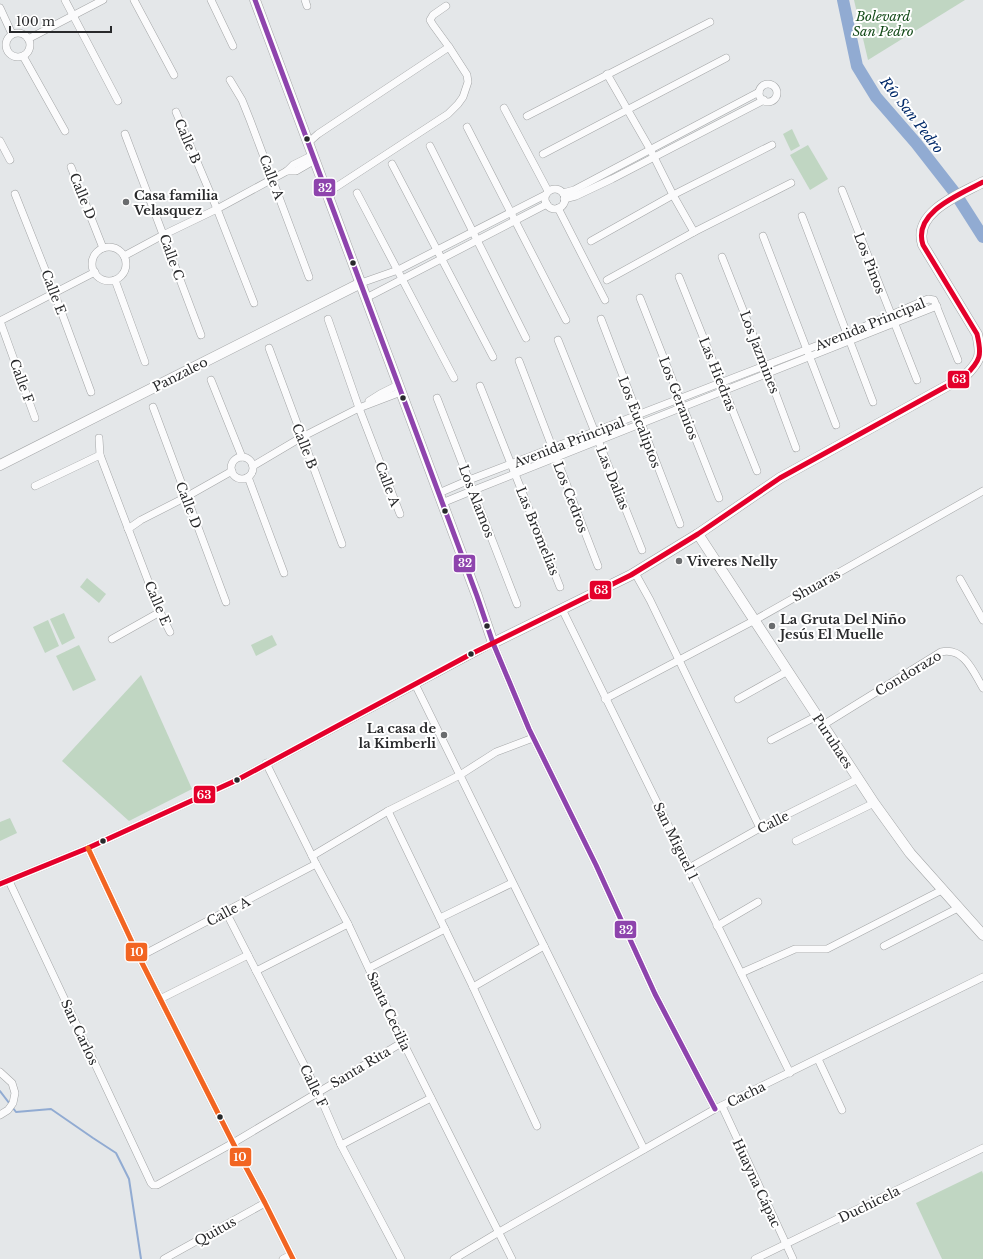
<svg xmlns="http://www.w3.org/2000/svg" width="983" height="1259" viewBox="0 0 983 1259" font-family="'Libre Baskerville',serif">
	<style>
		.green { fill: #c0d6c2 }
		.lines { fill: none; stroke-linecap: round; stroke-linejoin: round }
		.stream { stroke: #91abd2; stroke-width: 2 }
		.river { stroke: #91abd2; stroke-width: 12 }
		.street-casing { stroke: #a3a5a6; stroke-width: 8 }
		.secondary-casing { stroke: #a3a5a6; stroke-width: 11 }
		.street { stroke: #fbfbfc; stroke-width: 7 }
		.secondary { stroke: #fbfbfc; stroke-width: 10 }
		.bus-1-casing { stroke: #fff; stroke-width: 8 }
		.bus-2-casing { stroke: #fff; stroke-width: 8 }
		.bus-3-casing { stroke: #fff; stroke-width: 8 }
		.bus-1 { stroke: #8e44ad; stroke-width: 5 }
		.bus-2 { stroke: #e4002b; stroke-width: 5 }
		.bus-3 { stroke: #f26522; stroke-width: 5 }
		.bus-dot { fill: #28292b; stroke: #fff; stroke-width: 1.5 }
		.poi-dot { fill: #6a6c6e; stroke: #fff; stroke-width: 1.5 }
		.labels { text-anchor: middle; stroke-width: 4; stroke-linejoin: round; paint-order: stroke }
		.park-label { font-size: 13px; font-style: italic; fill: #134a18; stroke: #fff }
		.street-label { font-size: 13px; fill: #28292b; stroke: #fff }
		.poi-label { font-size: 13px; font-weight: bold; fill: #28292b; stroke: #fff; text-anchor: start }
		.water-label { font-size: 14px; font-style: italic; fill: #002969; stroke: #fff }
		.line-badge { stroke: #fff; stroke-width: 1.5 }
		.badge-label { font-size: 11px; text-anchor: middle; font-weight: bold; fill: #fff }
	</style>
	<rect width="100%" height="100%" fill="#e4e7e9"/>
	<g class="green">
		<path d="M854,0h111l-97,60z"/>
		<path d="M792,129l8,17 -9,5 -8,-17z"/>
		<path d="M808,145l20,34 -18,11 -20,-35z"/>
		<path d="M87,578l19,16 -7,9 -19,-16z"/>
		<path d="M64,613l11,25 -13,7 -12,-26z"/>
		<path d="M48,620l11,26 -14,7 -12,-26z"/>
		<path d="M272,635l5,10 -21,11 -5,-11z"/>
		<path d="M79,645l17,35 -23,11 -17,-35z"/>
		<path d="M141,675l51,114 -63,32 -67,-60z"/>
		<path d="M10,818l7,15 -17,8v-19z"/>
		<path d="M982,1171l1,3v85h-41l-26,-56z"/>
	</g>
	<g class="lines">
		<path class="stream" d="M0,1091l16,21 35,-3 42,29 23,15 13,26 12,80"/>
		<path class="river" d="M843,0l14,66 19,31 40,46 39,50 28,44"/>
		<defs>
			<g id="street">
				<path d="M65,0l53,101"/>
				<path d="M134,0l40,75"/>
				<path d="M211,0l22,46"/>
				<path d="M305,0l2,6"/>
				<path d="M0,8l12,26"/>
				<circle cx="18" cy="45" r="12"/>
				<path d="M28,39l75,-39"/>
				<path d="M23,56l42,75"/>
				<path d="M607,74l43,75 23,46 21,37"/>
				<path d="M230,80l12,20 8,20 59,157"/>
				<circle cx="768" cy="93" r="9"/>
				<path d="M504,108l44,83"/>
				<path d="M176,112l41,97 37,94"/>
				<path d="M527,116l183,-94"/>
				<path d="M467,127l99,193"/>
				<path d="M125,134l76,201"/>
				<path d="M0,141l10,19"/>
				<path d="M309,142l9,-8 131,-87"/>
				<path d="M430,146l96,192"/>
				<path d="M543,154l183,-96"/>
				<path d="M392,164l101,193"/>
				<path d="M71,167l32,81"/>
				<path d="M287,171h9l19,-11"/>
				<circle cx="555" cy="199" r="10"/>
				<path d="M842,190l75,190"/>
				<path d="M327,193l121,-79 10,-10 5,-7 5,-15 -1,-7 -18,-28 -16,-22 -3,-5 3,-5 13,-9"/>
				<path d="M357,193l97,185"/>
				<path d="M563,193l11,-3 185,-98"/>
				<path d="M15,194l39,98 37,100"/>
				<path d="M564,199l12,-3 36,-17 152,-79"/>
				<path d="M558,208l47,92"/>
				<path d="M802,216l71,186"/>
				<path d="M763,236l73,189"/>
				<path d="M591,241l82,-46 99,-50"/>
				<circle cx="109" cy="264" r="17"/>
				<path d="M124,256l39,-21 54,-26 70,-38 6,-6 20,-10"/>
				<path d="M722,257l46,116 28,75"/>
				<path d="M679,277l78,194"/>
				<path d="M115,280l30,82"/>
				<path d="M607,280l87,-48 97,-49"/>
				<path d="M361,283l37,-13 147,-75"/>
				<path d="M366,298l181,-94"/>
				<path d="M640,298l79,200"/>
				<path d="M328,319l31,89 41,106"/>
				<path d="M601,319l79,205"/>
				<path d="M558,340l84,210"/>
				<path d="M269,348l73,196"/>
				<path d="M519,361l79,205"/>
				<path d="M211,380l31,77"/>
				<path d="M480,386l80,201"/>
				<path d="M437,398l80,206"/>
				<path d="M369,401l11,-7 18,-9"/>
				<path d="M153,407l73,195"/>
				<path d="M35,418l-35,-97 95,-49"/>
				<path d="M99,438l1,17 60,157 10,20"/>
				<circle cx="242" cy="468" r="11"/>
				<path d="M253,466l49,-29 57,-29 42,-16"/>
				<path d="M248,477l36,96"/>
				<path d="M35,486l65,-31"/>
				<path d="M439,493l30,-13 378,-146 81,-35 6,1 24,60"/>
				<path d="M442,503l22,-9 473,-188"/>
				<path d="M128,529l13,-9 45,-23 46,-26"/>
				<path d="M635,573l15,27 110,228"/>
				<path d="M960,579l23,41"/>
				<path d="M562,609l228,464"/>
				<path d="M112,639l48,-27"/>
				<path d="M415,684l229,465"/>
				<path d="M605,699l150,-79 228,-129"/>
				<path d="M738,699l50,-28"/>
				<path d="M823,725l118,-73c23,-5 32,19 42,36"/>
				<path d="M533,738l-37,14 -36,23 -72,36 85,176 64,139"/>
				<path d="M771,740l46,-24"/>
				<path d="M266,763l50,101 32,60 55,118 109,217"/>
				<path d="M796,841l78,-38"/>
				<path d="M88,848l51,109 94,186 32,60 28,56"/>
				<path d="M312,856l76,-45"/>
				<path d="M689,868l71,-40 98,-49"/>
				<path d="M9,881l142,302 2,2h4l76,-42 170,-101"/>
				<path d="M0,884l88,-36 149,-68 256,-137 36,86 67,136 59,129 60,115"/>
				<path d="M226,912l92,180 23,53 60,114"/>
				<path d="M440,918l72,-35"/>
				<path d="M717,926l41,-24"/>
				<path d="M884,946l74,-38"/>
				<path d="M139,957l177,-93"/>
				<path d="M369,968l76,-39"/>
				<path d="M256,971l92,-47"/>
				<path d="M741,973l54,-24h32l115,-59"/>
				<path d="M473,987l71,-41"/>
				<path d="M160,999l88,-44"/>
				<path d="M818,1059l24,51"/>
				<path d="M0,1072l12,11 3,10 -2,10 -5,7 -8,5"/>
				<path d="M722,1106l71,153"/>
				<path d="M341,1145l90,-47"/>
				<path d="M164,1259l101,-56"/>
				<path d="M283,1259l8,-4"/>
				<path d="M454,1259l45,-27 216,-123 268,-132"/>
				<path d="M755,1259l228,-111"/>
			</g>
			<g id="secondary">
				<path d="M255,0l222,596 16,47 138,-68 67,-41 82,-56 185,-102c16,-16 17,-21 12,-42l-54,-89c-11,-33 38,-51 60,-63"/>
				<path d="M0,465l361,-182"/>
				<path d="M698,534l176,269 36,50 73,82"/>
			</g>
		</defs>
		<use href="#street" class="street-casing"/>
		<use href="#secondary" class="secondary-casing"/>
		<use href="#street" class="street"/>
		<use href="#secondary" class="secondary"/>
		<defs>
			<path id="bus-1" d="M255,0l222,596 16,47 36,86 67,136 59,129 60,115"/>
			<path id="bus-2" d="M0,884l88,-36 149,-68 234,-126 160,-79 67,-41 82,-56 185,-102c16,-16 17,-21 12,-42l-54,-89c-11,-33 38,-51 60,-63"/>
			<path id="bus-3" d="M88,848l51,109 94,186 32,60 28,56"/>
		</defs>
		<use href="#bus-1" class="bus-1-casing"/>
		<use href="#bus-2" class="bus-2-casing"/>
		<use href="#bus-3" class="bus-3-casing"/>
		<use href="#bus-1" class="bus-1"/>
		<use href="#bus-2" class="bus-2"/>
		<use href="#bus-3" class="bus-3"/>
	</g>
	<g class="bus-dot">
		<circle cx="307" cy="139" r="3.5"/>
		<circle cx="353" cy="263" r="3.5"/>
		<circle cx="403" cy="398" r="3.5"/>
		<circle cx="445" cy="511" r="3.5"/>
		<circle cx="487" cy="626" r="3.5"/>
		<circle cx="471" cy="654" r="3.5"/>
		<circle cx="237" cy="780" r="3.5"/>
		<circle cx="103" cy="841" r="3.5"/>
		<circle cx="220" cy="1117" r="3.5"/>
	</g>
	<g class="poi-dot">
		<circle cx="126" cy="202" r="4"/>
		<circle cx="679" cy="561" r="4"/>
		<circle cx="772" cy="626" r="4"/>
		<circle cx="444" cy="735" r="4"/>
	</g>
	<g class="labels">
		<g class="park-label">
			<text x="883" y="21">Bolevard<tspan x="883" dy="15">San Pedro</tspan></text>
		</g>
		<g class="street-label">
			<text transform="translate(188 141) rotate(67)" y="5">Calle B</text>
			<text transform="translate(272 177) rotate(69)" y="5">Calle A</text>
			<text transform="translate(83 196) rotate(68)" y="5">Calle D</text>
			<text transform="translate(172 257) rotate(70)" y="5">Calle C</text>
			<text transform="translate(870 263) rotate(69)" y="5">Los Pinos</text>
			<text transform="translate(54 292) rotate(69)" y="5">Calle E</text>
			<text transform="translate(870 324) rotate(-22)" y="5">Avenida Principal</text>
			<text transform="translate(760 352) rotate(69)" y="5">Los Jazmines</text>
			<text transform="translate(180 374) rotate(-27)" y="5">Panzaleo</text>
			<text transform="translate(718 374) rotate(68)" y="5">Las Hiedras</text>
			<text transform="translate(22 381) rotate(70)" y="5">Calle F</text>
			<text transform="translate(679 398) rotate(69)" y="5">Los Geranios</text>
			<text transform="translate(640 422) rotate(69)" y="5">Los Eucaliptos</text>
			<text transform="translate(569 442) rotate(-21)" y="5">Avenida Principal</text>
			<text transform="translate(305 446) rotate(69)" y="5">Calle B</text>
			<text transform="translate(613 478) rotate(68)" y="5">Las Dalias</text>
			<text transform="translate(388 484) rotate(69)" y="5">Calle A</text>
			<text transform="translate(571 497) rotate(69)" y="5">Los Cedros</text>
			<text transform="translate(477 501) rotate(69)" y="5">Los Alamos</text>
			<text transform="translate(189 505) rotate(69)" y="5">Calle D</text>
			<text transform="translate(538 531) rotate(68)" y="5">Las Bromelias</text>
			<text transform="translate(816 585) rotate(-29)" y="5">Shuaras</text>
			<text transform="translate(158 603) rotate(67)" y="5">Calle E</text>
			<text transform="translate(908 673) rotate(-31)" y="5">Condorazo</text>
			<text transform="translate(833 741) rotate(57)" y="5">Puruhaes</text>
			<text transform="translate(773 822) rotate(-27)" y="5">Calle</text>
			<text transform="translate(676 841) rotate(64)" y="5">San Miguel 1</text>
			<text transform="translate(228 911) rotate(-28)" y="5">Calle A</text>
			<text transform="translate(389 1011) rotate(65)" y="5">Santa Cecilia</text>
			<text transform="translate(80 1032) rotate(65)" y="5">San Carlos</text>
			<text transform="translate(360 1067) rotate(-31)" y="5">Santa Rita</text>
			<text transform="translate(314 1086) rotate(64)" y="5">Calle F</text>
			<text transform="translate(746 1094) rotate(-26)" y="5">Cacha</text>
			<text transform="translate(757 1183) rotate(65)" y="5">Huayna Cápac</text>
			<text transform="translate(869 1204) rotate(-26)" y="5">Duchicela</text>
			<text transform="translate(215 1231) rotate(-29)" y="5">Quitus</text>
		</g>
		<g class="poi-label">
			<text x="134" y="200">Casa familia<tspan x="134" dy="15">Velasquez</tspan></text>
			<text x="687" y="566">Viveres Nelly</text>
			<text x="780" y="624">La Gruta Del Niño<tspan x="780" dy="15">Jesús El Muelle</tspan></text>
			<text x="436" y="733" text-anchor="end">La casa de<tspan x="436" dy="15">la Kimberli</tspan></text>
		</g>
		<g class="water-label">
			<text transform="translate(912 115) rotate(52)" y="5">Río San Pedro</text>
		</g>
	</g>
	<g class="line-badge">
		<rect x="313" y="178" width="23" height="19" rx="4" fill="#8e44ad"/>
		<rect x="947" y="370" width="23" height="19" rx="4" fill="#e4002b"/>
		<rect x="453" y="554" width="23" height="19" rx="4" fill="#8e44ad"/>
		<rect x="589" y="580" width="23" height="20" rx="4" fill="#e4002b"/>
		<rect x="193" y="785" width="23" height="19" rx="4" fill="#e4002b"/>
		<rect x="614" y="920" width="23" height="19" rx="4" fill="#8e44ad"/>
		<rect x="125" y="942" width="23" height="20" rx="4" fill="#f26522"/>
		<rect x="229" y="1147" width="23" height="20" rx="4" fill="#f26522"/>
	</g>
	<g class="badge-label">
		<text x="325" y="192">32</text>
		<text x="959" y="383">63</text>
		<text x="465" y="567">32</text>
		<text x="601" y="594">63</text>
		<text x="204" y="799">63</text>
		<text x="626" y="934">32</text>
		<text x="137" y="956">10</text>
		<text x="240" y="1161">10</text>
	</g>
	<path d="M10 26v6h101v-6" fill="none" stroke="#28292b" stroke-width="2"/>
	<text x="16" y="26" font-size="12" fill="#28292b" stroke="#ffffff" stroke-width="3" paint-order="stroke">100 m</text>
</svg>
